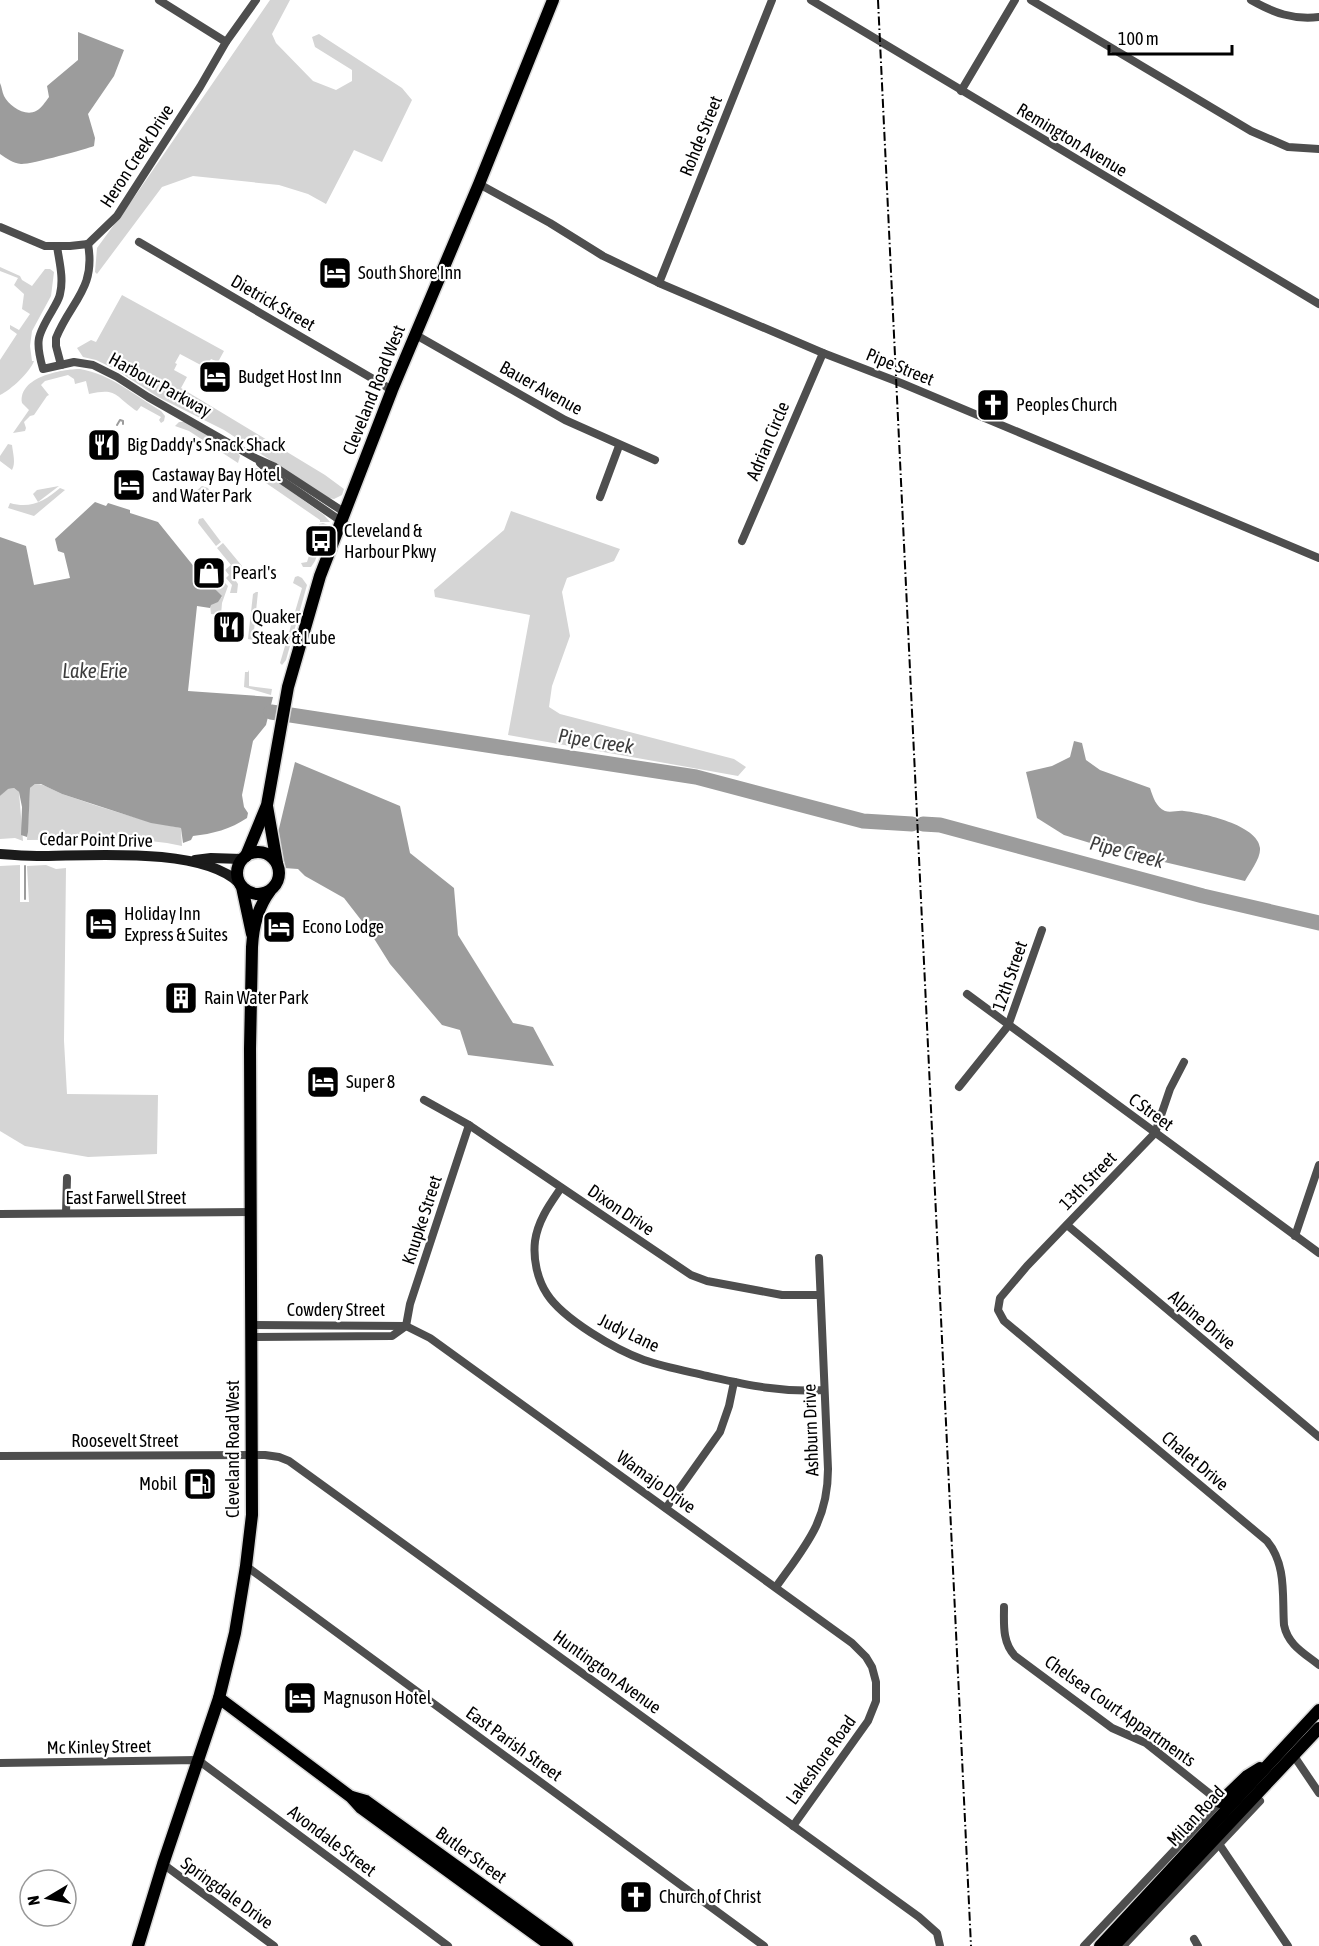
<svg xmlns="http://www.w3.org/2000/svg" width="1319" height="1946" viewBox="0 0 1319 1946" font-family="'Asap Condensed',sans-serif">
	<style>
		.green { fill: #d5d5d5 }
		.water { fill: #9c9c9c }
		.lines { fill: none; stroke-linecap: round; stroke-linejoin: round }
		.stream { stroke: #9c9c9c; stroke-width: 2 }
		.river { stroke: #9c9c9c; stroke-width: 15 }
		.primary-casing { stroke: #dbdbdb; stroke-width: 15 }
		.street { stroke: #4e4e4e; stroke-width: 8 }
		.secondary { stroke: #1b1b1b; stroke-width: 10 }
		.primary { stroke: #000; stroke-width: 12 }
		.rail { stroke: #000; stroke-width: 2; stroke-dasharray: 9 3 1.5 3; stroke-linecap: butt }
		.labels { text-anchor: middle; stroke-width: 4.5; stroke-linejoin: round; paint-order: stroke }
		.street-label { font-size: 18px; fill: #000; stroke: #fff }
		.poi-label { font-size: 18px; fill: #000; stroke: #fff; text-anchor: start }
		.water-label { font-size: 20px; font-style: italic; fill: #3d3d3d; stroke: #fff }
	</style>
	<rect width="100%" height="100%" fill="#fff"/>
	<g class="green">
		<path d="M270,0h20l-18,34 4,9 37,38 23,9 16,-9v-11l-37,-23 -3,-10 7,-3 83,54 10,12 -30,62 -28,-12 -28,54 -18,-10 -29,-9 -86,-9 -31,11 -65,87 -2,-2 2,-24 38,-52z"/>
		<path d="M0,267l20,9 2,4 10,6 13,-17h5l4,3 -3,24 -19,35 -2,15 2,15h2c-4,11 -23,29 -34,34v-35l17,-26 -7,-5v-4l9,5 11,-16 -8,-5 2,-15 -10,-9 4,-7 -18,-7z"/>
		<path d="M122,295l102,56 -6,11 -7,-3 -2,3 6,4 -3,5 -32,-17 -5,9 2,1 -3,6 13,7 -6,11 144,87 19,14 -2,6 -8,4 -5,-1 -105,-68 -66,-33 -43,-28 -19,-9 -13,-3 -6,-9 14,-8 5,2z"/>
		<path d="M80,369c31,5 55,27 81,42l4,5 -1,5 -3,2 -2,-3 2,-3 -20,-11 -4,5 -2,-1c-21,-15 -18,-22 -46,-16l-3,-13 -11,3 -1,-5 -6,-4 -23,6 -4,4 8,10 -2,1 -13,19 -4,1 -6,6 2,6 -1,3 -12,2 16,-23 -7,-7c-4,-26 40,-34 58,-34z"/>
		<path d="M179,422h8l50,30 3,4 -2,7 -49,-32 -14,-5z"/>
		<path d="M8,444l4,1c1,9 4,18 0,25l-12,-9v-5z"/>
		<path d="M256,468l4,1 64,46 6,7h-10v-2l-70,-48z"/>
		<path d="M59,486l-21,16 -5,-8 4,-4z"/>
		<path d="M202,486l6,2c4,6 4,11 -3,15l1,-2 -9,-10 -2,1z"/>
		<path d="M60,488l5,2 -31,26 -26,-8 2,-5c21,6 35,-2 50,-15z"/>
		<path d="M511,511l109,38 -6,12 -47,17 -5,14 8,44 -18,50 -3,21 11,7 174,45 12,8 -8,9 -230,-41 22,-120 -95,-18 -1,-7 70,-60z"/>
		<path d="M203,518l18,24 -5,4 -18,-23 1,-4z"/>
		<path d="M323,523l5,2 -13,36 -4,6h-8l-2,-4 6,-1 12,-38z"/>
		<path d="M223,543l19,23 -9,11 5,7 -1,9h-7l2,-8 -6,-7 3,-3 -4,-5 6,-5 -14,-17z"/>
		<path d="M298,576l4,2 5,7 -21,75 -4,5 -2,-2 22,-75 -9,-5 2,-6z"/>
		<path d="M223,581l5,5 -6,17 -1,12 -10,-1 -1,-9 12,-8 -8,-9z"/>
		<path d="M256,592h2l-5,48 -5,-1 5,-45z"/>
		<path d="M249,670v16l23,3 -1,6 -27,-8 1,-15h3z"/>
		<path d="M35,784c12,0 20,8 30,11 38,13 77,26 116,33l1,18 -15,-3 -34,-4 -106,1 3,-52z"/>
		<path d="M14,788l5,4 4,49 -8,-3 -15,1v-43l7,-7z"/>
		<path d="M20,865v37h9l-2,-36 19,-1 10,4 10,-1 -2,173 3,53 91,1 -1,59 -69,3 -63,-11 -25,-15v-265z"/>
	</g>
	<g class="water">
		<path d="M78,32l46,18 -10,26 -26,38 7,24 -1,8c-7,3 -66,19 -73,18 -8,-1 -14,-5 -21,-10v-71c2,4 2,9 4,13 5,10 21,21 32,15 6,-3 9,-9 13,-14l-2,-11 31,-26z"/>
		<path d="M95,502l11,4 2,-3 22,7v3l28,9 54,67 2,-1 8,8 -4,6 -7,3 -1,3 -13,-2 -9,85 85,6 -7,28 -13,16 -11,54 2,12 4,6 -1,5c-16,11 -35,16 -54,18l-2,4 -8,3 -2,-15 -30,-5 -89,-29 -21,-10h-6l-5,4 -2,44 -1,5 -6,-2 1,-28 -3,-15 -5,-4 -6,1 -8,7v-259l26,9 8,39 36,-7 -6,-25 -6,-2 -3,-12z"/>
		<path d="M1074,741l8,2 4,17 14,10 50,18c3,9 6,19 15,23 6,2 13,-1 19,0 19,2 74,14 76,37 1,10 -10,24 -15,33l-132,-31 -49,-15 -27,-17 -11,-46 26,-6 18,-9z"/>
		<path d="M295,762l105,44 10,47 44,35 4,47 55,88 20,4 21,39 -86,-11 -8,-25 -18,-5 -52,-61 -22,-35 -24,-31 -39,-22 -7,-7 -14,-1 -8,-27z"/>
	</g>
	<g class="lines">
		<g class="stream">
			<path d="M117,425l3,-5 3,1v3"/>
			<path d="M25,866v33"/>
		</g>
		<g class="river">
			<path d="M271,712l425,65 167,44 49,3"/>
			<path d="M923,824l17,1 263,71 116,27"/>
		</g>
		<defs>
			<g id="primary">
				<path d="M267,806l10,57"/>
				<circle cx="258" cy="873" r="21"/>
				<path d="M246,856l21,-51 21,-118 32,-111 72,-186 87,-206 74,-184"/>
				<path d="M242,887l10,47"/>
				<path d="M219,1698l132,99 10,11 190,138"/>
				<path d="M352,1797l14,4 201,145"/>
				<path d="M1220,1802l27,-26 13,-8"/>
				<path d="M138,1946l25,-82 56,-166 16,-65 11,-67 6,-51 -2,-466 2,-102c1,-20 6,-40 18,-56"/>
				<path d="M1100,1946l219,-236"/>
				<path d="M1114,1946l205,-218"/>
			</g>
		</defs>
		<use href="#primary" class="primary-casing"/>
		<g class="street">
			<path d="M159,0l67,42"/>
			<path d="M811,0l508,304"/>
			<path d="M1031,0l220,131 37,16 31,2"/>
			<path d="M1251,0c23,13 42,20 68,17"/>
			<path d="M961,91l54,-91"/>
			<path d="M479,184l71,39 53,33 56,27 164,70 78,30 418,175"/>
			<path d="M0,227l45,19h25l18,-2"/>
			<path d="M139,242l253,148"/>
			<path d="M88,244l29,-28 83,-129 26,-45 30,-42"/>
			<path d="M57,246c2,15 7,32 3,48 -1,6 -5,11 -8,17 -15,25 -17,30 -9,58l31,-7 19,3 24,12 31,20 107,61 20,9 69,45"/>
			<path d="M659,283l113,-283"/>
			<path d="M416,335l149,85 90,40"/>
			<path d="M61,365l-5,-19v-8c15,-37 40,-49 32,-94"/>
			<path d="M260,463l11,10 70,48"/>
			<path d="M600,497l19,-51"/>
			<path d="M742,541l81,-188"/>
			<path d="M967,994l352,259"/>
			<path d="M1184,1062l-14,27 -15,44 -128,133 -27,32 -2,12 6,11 263,220c20,24 15,56 17,84 4,20 20,28 35,40"/>
			<path d="M959,1087l49,-61 34,-96"/>
			<path d="M424,1100l45,25 222,150 16,6 75,14h38"/>
			<path d="M561,1188c-11,16 -23,32 -26,53 -2,17 2,38 12,53 16,25 69,56 97,66 21,7 42,11 63,16 41,9 75,17 117,14"/>
			<path d="M66,1213l1,-35"/>
			<path d="M0,1214l252,-2"/>
			<path d="M1067,1225l252,212"/>
			<path d="M1295,1236l24,-71"/>
			<path d="M251,1325l155,1 24,12 422,305 14,14 6,10 4,15v19l-8,20 -75,105"/>
			<path d="M406,1326l4,-22 59,-179"/>
			<path d="M251,1337l141,-1 14,-10"/>
			<path d="M0,1456l265,-1 14,2 10,4 630,456 18,16 3,13"/>
			<path d="M666,1508l54,-76 9,-26 5,-24"/>
			<path d="M246,1566l518,380"/>
			<path d="M776,1587c29,-41 52,-65 52,-118l-9,-211"/>
			<path d="M1004,1607c0,17 -2,35 11,49l97,72 34,15 74,59 -136,144"/>
			<path d="M1294,1756l25,37"/>
			<path d="M0,1763l198,-3 250,186"/>
			<path d="M1219,1844l69,102"/>
			<path d="M163,1864l111,82"/>
			<path d="M1194,1939l4,7"/>
			<path d="M1123,1946l137,-145"/>
		</g>
		<g class="secondary">
			<path d="M0,854c12,1 25,2 37,2 52,0 164,-10 202,27"/>
			<path d="M195,860l16,-2 31,1"/>
		</g>
		<use href="#primary" class="primary"/>
		<path class="rail" d="M878,0l93,1946"/>
	</g>
	<defs>
		<symbol id="hotel-square" viewBox="-11 -11 22 22"><rect x="-9" y="-9" width="18" height="18" rx="4" fill="#000" stroke="#fff"/><path d="M-6-4.5h1.5V1H6V5H4.5V3h-9V5H-6ZM-4 0a1.8 1.8 0 1 1 3.6 0ZM.5 0V-2.5h3Q6-2.5 6 0Z" fill="#fff"/></symbol>
		<symbol id="church-square" viewBox="-11 -11 22 22"><rect x="-9" y="-9" width="18" height="18" rx="4" fill="#000" stroke="#fff"/><path d="M-1.2-6h2.4v3.5h3.3v2.4h-3.3V6h-2.4V-.1h-3.3v-2.4h3.3Z" fill="#fff"/></symbol>
		<symbol id="restaurant-square" viewBox="-11 -11 22 22"><rect x="-9" y="-9" width="18" height="18" rx="4" fill="#000" stroke="#fff"/><path d="M-5-6h1v4h1v-4h1v4h1v-4h1v5L-1.5 .5V6h-2V.5L-5-1ZM5-6V6H3V1.5H1.5Q1.5-4 5-6Z" fill="#fff"/></symbol>
		<symbol id="bus-square" viewBox="-11 -11 22 22"><rect x="-9" y="-9" width="18" height="18" rx="4" fill="#000" stroke="#fff"/><path d="M-5-6H5V4H4V6H2V4H-2V6H-4V4H-5ZM-3.5-4V0h7V-4ZM-3.5 1.2v1.5H-2V1.2ZM2 1.2v1.5H3.5V1.2Z" fill="#fff"/></symbol>
		<symbol id="shop-square" viewBox="-11 -11 22 22"><rect x="-9" y="-9" width="18" height="18" rx="4" fill="#000" stroke="#fff"/><path d="M-5-2.5h2.3a2.7 3.5 0 0 1 5.4 0H5L5.5 6h-11ZM-1.5-2.5h3a1.5 2.3 0 0 0-3 0Z" fill="#fff"/></symbol>
		<symbol id="building-square" viewBox="-11 -11 22 22"><rect x="-9" y="-9" width="18" height="18" rx="4" fill="#000" stroke="#fff"/><path d="M-4-6H4V6H1V3H-1V6H-4ZM-2.5-4.3h1.7v1.8h-1.7ZM.8-4.3h1.7v1.8H.8ZM-2.5-1h1.7V.8h-1.7ZM.8-1h1.7V.8H.8Z" fill="#fff"/></symbol>
		<symbol id="fuel-square" viewBox="-11 -11 22 22"><rect x="-9" y="-9" width="18" height="18" rx="4" fill="#000" stroke="#fff"/><path d="M-5.5-6h7V0h2V4h1.3V-2.5L3-4.5l.8-.8L6-3V5H2.5V1h-1V6h-7ZM-4.2-4.7v3.2H.2V-4.7Z" fill="#fff"/></symbol>
	</defs>
	<g fill-rule="evenodd">
		<use href="#hotel-square" x="316" y="254" width="38" height="38"/>
		<use href="#hotel-square" x="196" y="358" width="38" height="38"/>
		<use href="#church-square" x="974" y="386" width="38" height="38"/>
		<use href="#restaurant-square" x="85" y="426" width="38" height="38"/>
		<use href="#hotel-square" x="110" y="466" width="38" height="38"/>
		<use href="#bus-square" x="302" y="522" width="38" height="38"/>
		<use href="#shop-square" x="190" y="554" width="38" height="38"/>
		<use href="#restaurant-square" x="210" y="608" width="38" height="38"/>
		<use href="#hotel-square" x="82" y="905" width="38" height="38"/>
		<use href="#hotel-square" x="260" y="908" width="38" height="38"/>
		<use href="#building-square" x="162" y="979" width="38" height="38"/>
		<use href="#hotel-square" x="304" y="1063" width="38" height="38"/>
		<use href="#fuel-square" x="181" y="1465" width="38" height="38"/>
		<use href="#hotel-square" x="281" y="1679" width="38" height="38"/>
		<use href="#church-square" x="617" y="1878" width="38" height="38"/>
	</g>
	<g class="labels">
		<g class="street-label">
			<text transform="translate(701 136) rotate(-68)" y="6">Rohde Street</text>
			<text transform="translate(1072 140) rotate(31)" y="6">Remington Avenue</text>
			<text transform="translate(137 156) rotate(-57)" y="6">Heron Creek Drive</text>
			<text transform="translate(273 303) rotate(30)" y="6">Dietrick Street</text>
			<text transform="translate(900 367) rotate(22)" y="6">Pipe Street</text>
			<text transform="translate(160 385) rotate(29)" y="6">Harbour Parkway</text>
			<text transform="translate(541 388) rotate(29)" y="6">Bauer Avenue</text>
			<text transform="translate(374 390) rotate(-68)" y="6">Cleveland Road West</text>
			<text transform="translate(768 441) rotate(-67)" y="6">Adrian Circle</text>
			<text transform="translate(96 840) rotate(1)" y="6">Cedar Point Drive</text>
			<text transform="translate(1010 976) rotate(-71)" y="6">12th Street</text>
			<text transform="translate(1151 1112) rotate(36)" y="6">C Street</text>
			<text transform="translate(1088 1181) rotate(-46)" y="6">13th Street</text>
			<text x="126" y="1204">East Farwell Street</text>
			<text transform="translate(621 1210) rotate(34)" y="6">Dixon Drive</text>
			<text transform="translate(422 1220) rotate(-72)" y="6">Knupke Street</text>
			<text x="336" y="1316">Cowdery Street</text>
			<text transform="translate(1202 1320) rotate(40)" y="6">Alpine Drive</text>
			<text transform="translate(629 1333) rotate(26)" y="6">Judy Lane</text>
			<text transform="translate(811 1430) rotate(-92)" y="6">Ashburn Drive</text>
			<text x="125" y="1447">Roosevelt Street</text>
			<text transform="translate(233 1449) rotate(-90)" y="6">Cleveland Road West</text>
			<text transform="translate(1195 1461) rotate(40)" y="6">Chalet Drive</text>
			<text transform="translate(656 1482) rotate(36)" y="6">Wamajo Drive</text>
			<text transform="translate(607 1672) rotate(36)" y="6">Huntington Avenue</text>
			<text transform="translate(1120 1711) rotate(35)" y="6">Chelsea Court Appartments</text>
			<text transform="translate(514 1744) rotate(36)" y="6">East Parish Street</text>
			<text transform="translate(99 1747) rotate(-1)" y="6">Mc Kinley Street</text>
			<text transform="translate(821 1760) rotate(-54)" y="6">Lakeshore Road</text>
			<text transform="translate(1196 1816) rotate(-47)" y="6">Milan Road</text>
			<text transform="translate(332 1841) rotate(37)" y="6">Avondale Street</text>
			<text transform="translate(471 1855) rotate(36)" y="6">Butler Street</text>
			<text transform="translate(227 1893) rotate(36)" y="6">Springdale Drive</text>
		</g>
		<g class="poi-label">
			<text x="358" y="279">South Shore Inn</text>
			<text x="238" y="383">Budget Host Inn</text>
			<text x="1016" y="411">Peoples Church</text>
			<text x="127" y="451">Big Daddy's Snack Shack</text>
			<text x="152" y="481">Castaway Bay Hotel<tspan x="152" dy="21">and Water Park</tspan></text>
			<text x="344" y="537">Cleveland &amp;<tspan x="344" dy="21">Harbour Pkwy</tspan></text>
			<text x="232" y="579">Pearl's</text>
			<text x="252" y="623">Quaker<tspan x="252" dy="21">Steak &amp; Lube</tspan></text>
			<text x="124" y="920">Holiday Inn<tspan x="124" dy="21">Express &amp; Suites</tspan></text>
			<text x="302" y="933">Econo Lodge</text>
			<text x="204" y="1004">Rain Water Park</text>
			<text x="346" y="1088">Super 8</text>
			<text x="177" y="1490" text-anchor="end">Mobil</text>
			<text x="323" y="1704">Magnuson Hotel</text>
			<text x="659" y="1903">Church of Christ</text>
		</g>
		<g class="water-label">
			<text x="95" y="678">Lake Erie</text>
			<text transform="translate(596 741) rotate(9)" y="7">Pipe Creek</text>
			<text transform="translate(1127 852) rotate(15)" y="7">Pipe Creek</text>
		</g>
	</g>
	<g transform="translate(48 1898) rotate(260)"><circle r="28" fill="#ffffff" stroke="#999999" stroke-width="1.5"/>
	<path d="M0-4.5L10 22L0 15L-10 22Z" fill="#000000"/>
	<text y="-9" font-size="16" font-weight="bold" text-anchor="middle" fill="#000000">N</text>
	</g>
	<path d="M1109 45v9h123v-9" fill="none" stroke="#000000" stroke-width="3"/>
	<text x="1118" y="45" font-size="18" fill="#000000" stroke="#ffffff" stroke-width="4.5" paint-order="stroke">100 m</text>
</svg>
